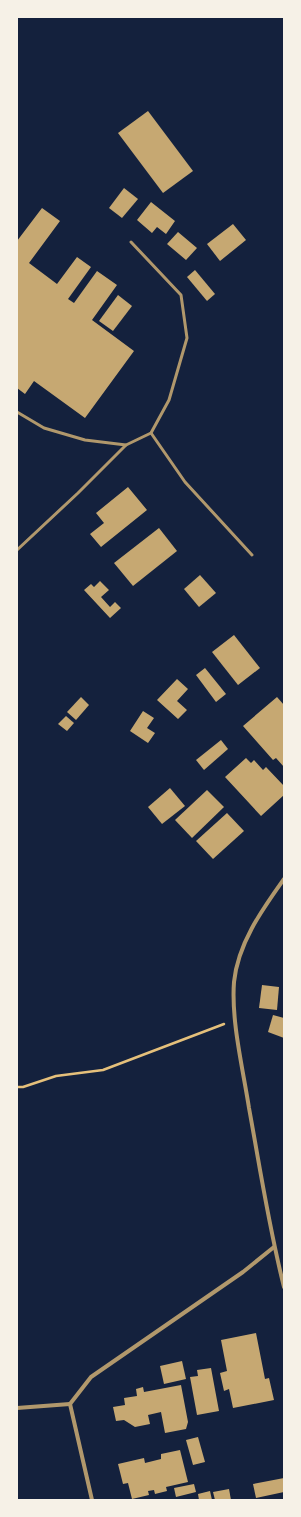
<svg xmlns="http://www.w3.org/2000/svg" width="301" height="1517" viewBox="0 0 301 1517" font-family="'PT Sans Narrow',sans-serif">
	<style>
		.building { fill: #c6a872 }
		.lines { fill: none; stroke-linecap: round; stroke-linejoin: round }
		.path { stroke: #e5c07b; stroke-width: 2.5 }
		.service { stroke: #b1986c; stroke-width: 3 }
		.minor { stroke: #b1986c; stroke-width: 4 }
	</style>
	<rect width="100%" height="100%" fill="#14213d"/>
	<g class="building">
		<path d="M148,111l45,60 -30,22 -45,-60z"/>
		<path d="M124,188l14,11 -16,19 -13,-10z"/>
		<path d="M151,202l24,19 -9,13 -9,-7 -5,6 -15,-13z"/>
		<path d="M42,208l18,13 -31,42 28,21 20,-27 14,10 -23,32 6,4 23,-32 20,14 -25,35 42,31 -49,67 -51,-37 -9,13 -8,-6v-18l1,-2 -1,-1v-126z"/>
		<path d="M233,224l13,16 -26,21 -13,-17z"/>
		<path d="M178,232l19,16 -11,12 -19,-16z"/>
		<path d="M195,270l20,24 -8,7 -20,-24z"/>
		<path d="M118,295l14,11 -19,25 -14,-10z"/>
		<path d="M128,487l19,23 -46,37 -11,-13 14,-11 -8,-10z"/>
		<path d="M159,528l18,23 -44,35 -19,-23z"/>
		<path d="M200,575l16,18 -17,14 -15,-18z"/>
		<path d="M100,581l9,9 -8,7 9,10 5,-5 6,6 -11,10 -26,-28 7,-6 3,3z"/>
		<path d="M234,635l26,33 -22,17 -26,-33z"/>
		<path d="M205,668l21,26 -10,8 -20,-27z"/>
		<path d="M177,679l11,10 -11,12 10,9 -9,9 -21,-19z"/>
		<path d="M81,697l8,8 -13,15 -9,-8z"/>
		<path d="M277,697l7,8v62l-8,-9 -3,2 -30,-34z"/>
		<path d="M143,711l11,7 -7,10 8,5 -7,10 -18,-12z"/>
		<path d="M66,716l8,7 -7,8 -9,-7z"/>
		<path d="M221,740l7,9 -24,21 -8,-10z"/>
		<path d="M246,758l5,5 3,-3 9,10 3,-3 18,19v9l-23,21 -36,-39z"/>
		<path d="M170,788l15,18 -23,18 -14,-17z"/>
		<path d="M207,790l17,17 -32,31 -17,-18z"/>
		<path d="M227,813l17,18 -31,28 -17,-18z"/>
		<path d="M262,985l17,2 -2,23 -18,-2z"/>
		<path d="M273,1015l11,3v20l-16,-6z"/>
		<path d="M256,1333l9,46 4,-1 5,22 -41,8 -4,-19 -5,2 -4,-18 7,-2 -6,-31z"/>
		<path d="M182,1361l4,18 -22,5 -4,-18z"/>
		<path d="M211,1368l8,43 -22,4 -7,-38 8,-1 -1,-6z"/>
		<path d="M181,1385l7,37 -2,7 -21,4 -4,-21 -13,3 2,9 -15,3 -11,-7 -8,1 -3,-14 12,-2 -1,-7 13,-2 -1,-7 7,-2 1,5z"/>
		<path d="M198,1437l7,25 -12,3 -7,-25z"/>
		<path d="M180,1450l8,32 -22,5 1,4 -12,3 -1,-4 -6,1 1,4 -17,4 -4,-16 -5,1 -5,-20 26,-6 1,5 16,-4v-5z"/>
		<path d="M284,1478v14l-28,6 -3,-14z"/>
		<path d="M194,1484l2,8 -20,5 -2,-9z"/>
		<path d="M229,1489l2,11h-16l-2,-8z"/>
		<path d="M210,1491l2,9h-13l-1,-6z"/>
	</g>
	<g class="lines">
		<path class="path" d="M17,1087h6l33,-11 47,-6 121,-46"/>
		<g class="service">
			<path d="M17,412l27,16 41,12 41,5 25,-12 18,-33 18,-62 -6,-43 -50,-53"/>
			<path d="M151,433l34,49 67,73"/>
			<path d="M17,550l61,-57 48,-48"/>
		</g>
		<g class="minor">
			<path d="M284,879c-22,31 -46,64 -50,103 -3,39 9,87 15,126 11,60 20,120 35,179"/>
			<path d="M70,1404l21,-27 152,-105 31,-25"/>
			<path d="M70,1404l22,96"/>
			<path d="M17,1408l53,-4"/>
		</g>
	</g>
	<rect width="301" height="1517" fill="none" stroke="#f6f1e7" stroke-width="36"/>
</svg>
